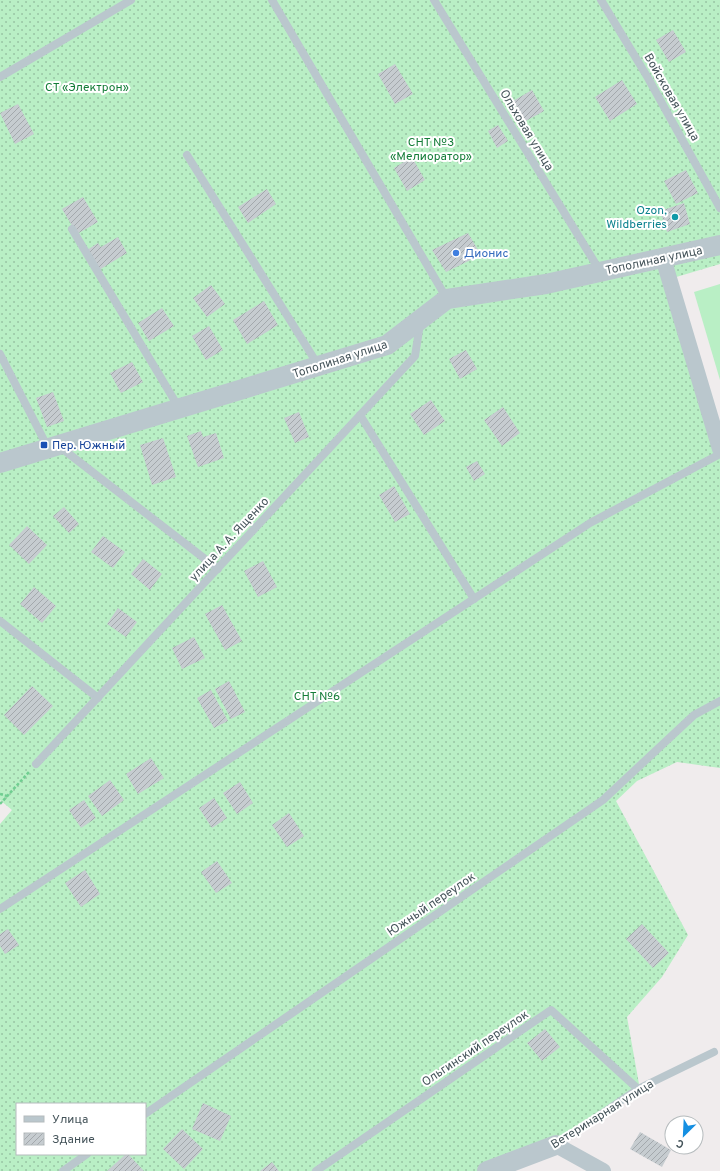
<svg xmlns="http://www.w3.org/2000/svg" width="720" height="1171" viewBox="0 0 720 1171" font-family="Overpass,sans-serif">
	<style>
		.garden { fill: url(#garden-dots); fill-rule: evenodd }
		.pitch { fill: #b9efc5 }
		.building { fill: url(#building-hatch) }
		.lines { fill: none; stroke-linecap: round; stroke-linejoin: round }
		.path { stroke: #70ce91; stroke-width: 2.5; stroke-dasharray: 3 2; stroke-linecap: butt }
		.service { stroke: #bac7cd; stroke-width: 8 }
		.minor { stroke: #bac7cd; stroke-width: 16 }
		.tertiary { stroke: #bac7cd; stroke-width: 20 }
		.culture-dot { fill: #0f9aa8; stroke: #fff; stroke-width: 1.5 }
		.shop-dot { fill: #3f7fe0; stroke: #fff; stroke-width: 1.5 }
		.transit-dot { fill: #1a4fb4; stroke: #fff; stroke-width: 1.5 }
		.labels { text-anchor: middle; stroke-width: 4; stroke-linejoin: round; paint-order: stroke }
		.park-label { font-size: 12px; fill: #147d38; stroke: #fff }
		.street-label { font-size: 12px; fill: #45545a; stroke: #fff }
		.culture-label { font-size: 12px; fill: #0d838f; stroke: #fff; text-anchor: end }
		.shop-label { font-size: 12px; fill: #366cbe; stroke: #fff; text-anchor: start }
		.transit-label { font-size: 12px; fill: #164399; stroke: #fff; text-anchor: start }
	</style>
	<defs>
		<pattern id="garden-dots" width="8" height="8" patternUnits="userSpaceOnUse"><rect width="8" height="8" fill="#b9efc5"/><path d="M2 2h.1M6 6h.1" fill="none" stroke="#98c4a3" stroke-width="1.8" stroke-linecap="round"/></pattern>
		<pattern id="building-hatch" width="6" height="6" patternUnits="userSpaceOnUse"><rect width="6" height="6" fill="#c6ccd0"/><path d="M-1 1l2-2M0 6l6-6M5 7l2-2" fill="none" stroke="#a3a8ac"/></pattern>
	</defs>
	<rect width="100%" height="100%" fill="#f0eced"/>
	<path class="garden" d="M0,0h720v264l-47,14 47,152v338l-43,-6 -40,19 -21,20 72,134 -26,42 -35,40 12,67 -83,65 -60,22h-496v-347l12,-14 -12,-10zM17,1104h128v50h-128z"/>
	<path class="pitch" d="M720,284v96l-26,-88z"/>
	<g class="building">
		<path d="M673,30l13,22 -17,10 -13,-22z"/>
		<path d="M395,64l18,30 -18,10 -17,-30z"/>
		<path d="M622,80l15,24 -27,17 -15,-24z"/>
		<path d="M532,90l12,21 -20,11 -11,-21z"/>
		<path d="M18,104l16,30 -19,10 -15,-31z"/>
		<path d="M498,125l10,16 -11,7 -9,-17z"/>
		<path d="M412,157l13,23 -18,11 -13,-23z"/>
		<path d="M686,170l12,23 -22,11 -12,-23z"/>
		<path d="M267,189l9,15 -28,19 -10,-16z"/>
		<path d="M83,197l15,25 -21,12 -15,-25z"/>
		<path d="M684,203l6,21 -23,8 -7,-21z"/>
		<path d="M468,233l13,22 -35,17 -14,-22z"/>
		<path d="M118,237l9,16 -28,17 -12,-20 11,-7 3,4z"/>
		<path d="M211,285l14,19 -18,13 -14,-19z"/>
		<path d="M264,301l14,24 -31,19 -14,-24z"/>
		<path d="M162,308l12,18 -25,15 -11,-18z"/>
		<path d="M209,326l14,24 -17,10 -14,-24z"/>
		<path d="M466,350l11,19 -17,10 -11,-20z"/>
		<path d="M132,362l11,20 -22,11 -11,-20z"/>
		<path d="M53,392l11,29 -17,6 -11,-29z"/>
		<path d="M431,400l14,21 -21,14 -14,-21z"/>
		<path d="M503,407l17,26 -18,13 -18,-26z"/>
		<path d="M299,412l10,25 -14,6 -11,-25z"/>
		<path d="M201,431l2,6 13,-4 8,25 -26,9 -11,-31z"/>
		<path d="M163,438l13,39 -24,8 -12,-40z"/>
		<path d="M477,461l8,13 -11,7 -8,-14z"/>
		<path d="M394,486l16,28 -15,8 -16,-27z"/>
		<path d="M64,507l15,17 -10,9 -16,-17z"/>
		<path d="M27,526l20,19 -18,19 -20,-19z"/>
		<path d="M103,536l22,16 -12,16 -22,-16z"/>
		<path d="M143,559l19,15 -12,16 -19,-16z"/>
		<path d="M263,561l14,26 -19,10 -14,-26z"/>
		<path d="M34,587l22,19 -14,17 -22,-19z"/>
		<path d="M222,605l20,36 -17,9 -20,-36z"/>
		<path d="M118,608l19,14 -11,15 -19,-13z"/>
		<path d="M194,637l11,21 -23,11 -10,-21z"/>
		<path d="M229,681l16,31 -14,7 -16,-30z"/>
		<path d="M32,686l21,20 -29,29 -20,-20z"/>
		<path d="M211,690l17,31 -14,7 -17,-30z"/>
		<path d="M151,758l13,20 -26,16 -12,-20z"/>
		<path d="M110,780l14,20 -22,16 -14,-20z"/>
		<path d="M240,782l13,21 -16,11 -14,-21z"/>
		<path d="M214,798l13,20 -15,10 -13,-20z"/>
		<path d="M84,800l12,18 -15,10 -12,-18z"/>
		<path d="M289,813l15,23 -17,11 -15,-22z"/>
		<path d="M217,861l15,22 -16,10 -15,-21z"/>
		<path d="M85,870l15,24 -19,13 -16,-24z"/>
		<path d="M642,924l27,29 -16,15 -27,-29z"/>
		<path d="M8,929l11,16 -14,9 -5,-8v-12z"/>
		<path d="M545,1029l15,18 -18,14 -15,-18z"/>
		<path d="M203,1103l28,13 -11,25 -28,-12z"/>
		<path d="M182,1129l21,20 -19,20 -21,-20z"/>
		<path d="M640,1132l31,18 -9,17 -32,-18z"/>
		<path d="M126,1154h2l16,17h-37z"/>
		<path d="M272,1162l7,9h-19z"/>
	</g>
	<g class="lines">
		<g class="path">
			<path d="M0,794l7,2"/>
			<path d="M0,804l29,-32"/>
		</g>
		<g class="service">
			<path d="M272,0l175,299"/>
			<path d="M434,0l166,271"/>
			<path d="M601,0l47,78 72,130"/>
			<path d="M0,77l131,-77"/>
			<path d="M187,155l131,210"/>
			<path d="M72,229l107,179"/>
			<path d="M0,354l48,94"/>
			<path d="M360,415l114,184"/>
			<path d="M60,447l158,122"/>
			<path d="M0,621l98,77"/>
			<path d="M36,764l379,-408 5,-32"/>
			<path d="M0,909l590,-386 130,-69"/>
			<path d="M145,1114l458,-314 91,-85 26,-14"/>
			<path d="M556,1145l82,-56 76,-37"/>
			<path d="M63,1171l24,-17"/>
			<path d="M316,1171l235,-161 87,79"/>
		</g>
		<g class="minor">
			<path d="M663,258l57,191"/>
			<path d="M556,1145l47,26"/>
		</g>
		<g class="tertiary">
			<path d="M0,463l387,-118 60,-46 99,-15 174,-39"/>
			<path d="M487,1171l69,-26"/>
		</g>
	</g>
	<circle class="culture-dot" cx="675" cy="217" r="4"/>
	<circle class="shop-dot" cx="456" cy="253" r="4"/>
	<rect class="transit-dot" x="40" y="441" width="8" height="8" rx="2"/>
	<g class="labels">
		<g class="park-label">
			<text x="87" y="91">СТ «Электрон»</text>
			<text x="431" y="146">СНТ №3<tspan x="431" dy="14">«Мелиоратор»</tspan></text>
			<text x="317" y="700">СНТ №6</text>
		</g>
		<g class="street-label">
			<text transform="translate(672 97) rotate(60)" y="4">Войсковая улица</text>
			<text transform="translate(527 130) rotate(59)" y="4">Ольховая улица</text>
			<text transform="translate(654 260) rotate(-12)" y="4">Тополиная улица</text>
			<text transform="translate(340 359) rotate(-18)" y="4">Тополиная улица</text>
			<text transform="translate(229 539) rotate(-47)" y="4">улица А. А. Ященко</text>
			<text transform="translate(431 904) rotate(-34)" y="4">Южный переулок</text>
			<text transform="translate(475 1048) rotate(-34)" y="4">Ольгинский переулок</text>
			<text transform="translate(602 1114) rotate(-32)" y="4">Ветеринарная улица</text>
		</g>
		<g class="culture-label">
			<text x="667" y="214">Ozon,<tspan x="667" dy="14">Wildberries</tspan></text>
		</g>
		<g class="shop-label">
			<text x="464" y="257">Дионис</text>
		</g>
		<g class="transit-label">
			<text x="52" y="449">Пер. Южный</text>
		</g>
	</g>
	<rect x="16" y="1103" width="130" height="52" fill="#ffffff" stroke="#b5bbbd"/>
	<rect x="24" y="1116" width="20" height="6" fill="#bac7cd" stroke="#b5bbbd"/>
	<text x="52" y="1123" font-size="12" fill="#45545a">Улица</text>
	<rect x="24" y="1133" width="20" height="12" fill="url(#building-hatch)" stroke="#b5bbbd"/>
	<text x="52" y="1143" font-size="12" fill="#45545a">Здание</text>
	<g transform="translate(684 1135) rotate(204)"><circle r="19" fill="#ffffff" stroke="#b5bbbd"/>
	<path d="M0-3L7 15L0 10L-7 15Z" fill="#158fe2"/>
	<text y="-6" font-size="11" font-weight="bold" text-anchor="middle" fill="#45545a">С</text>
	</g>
</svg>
